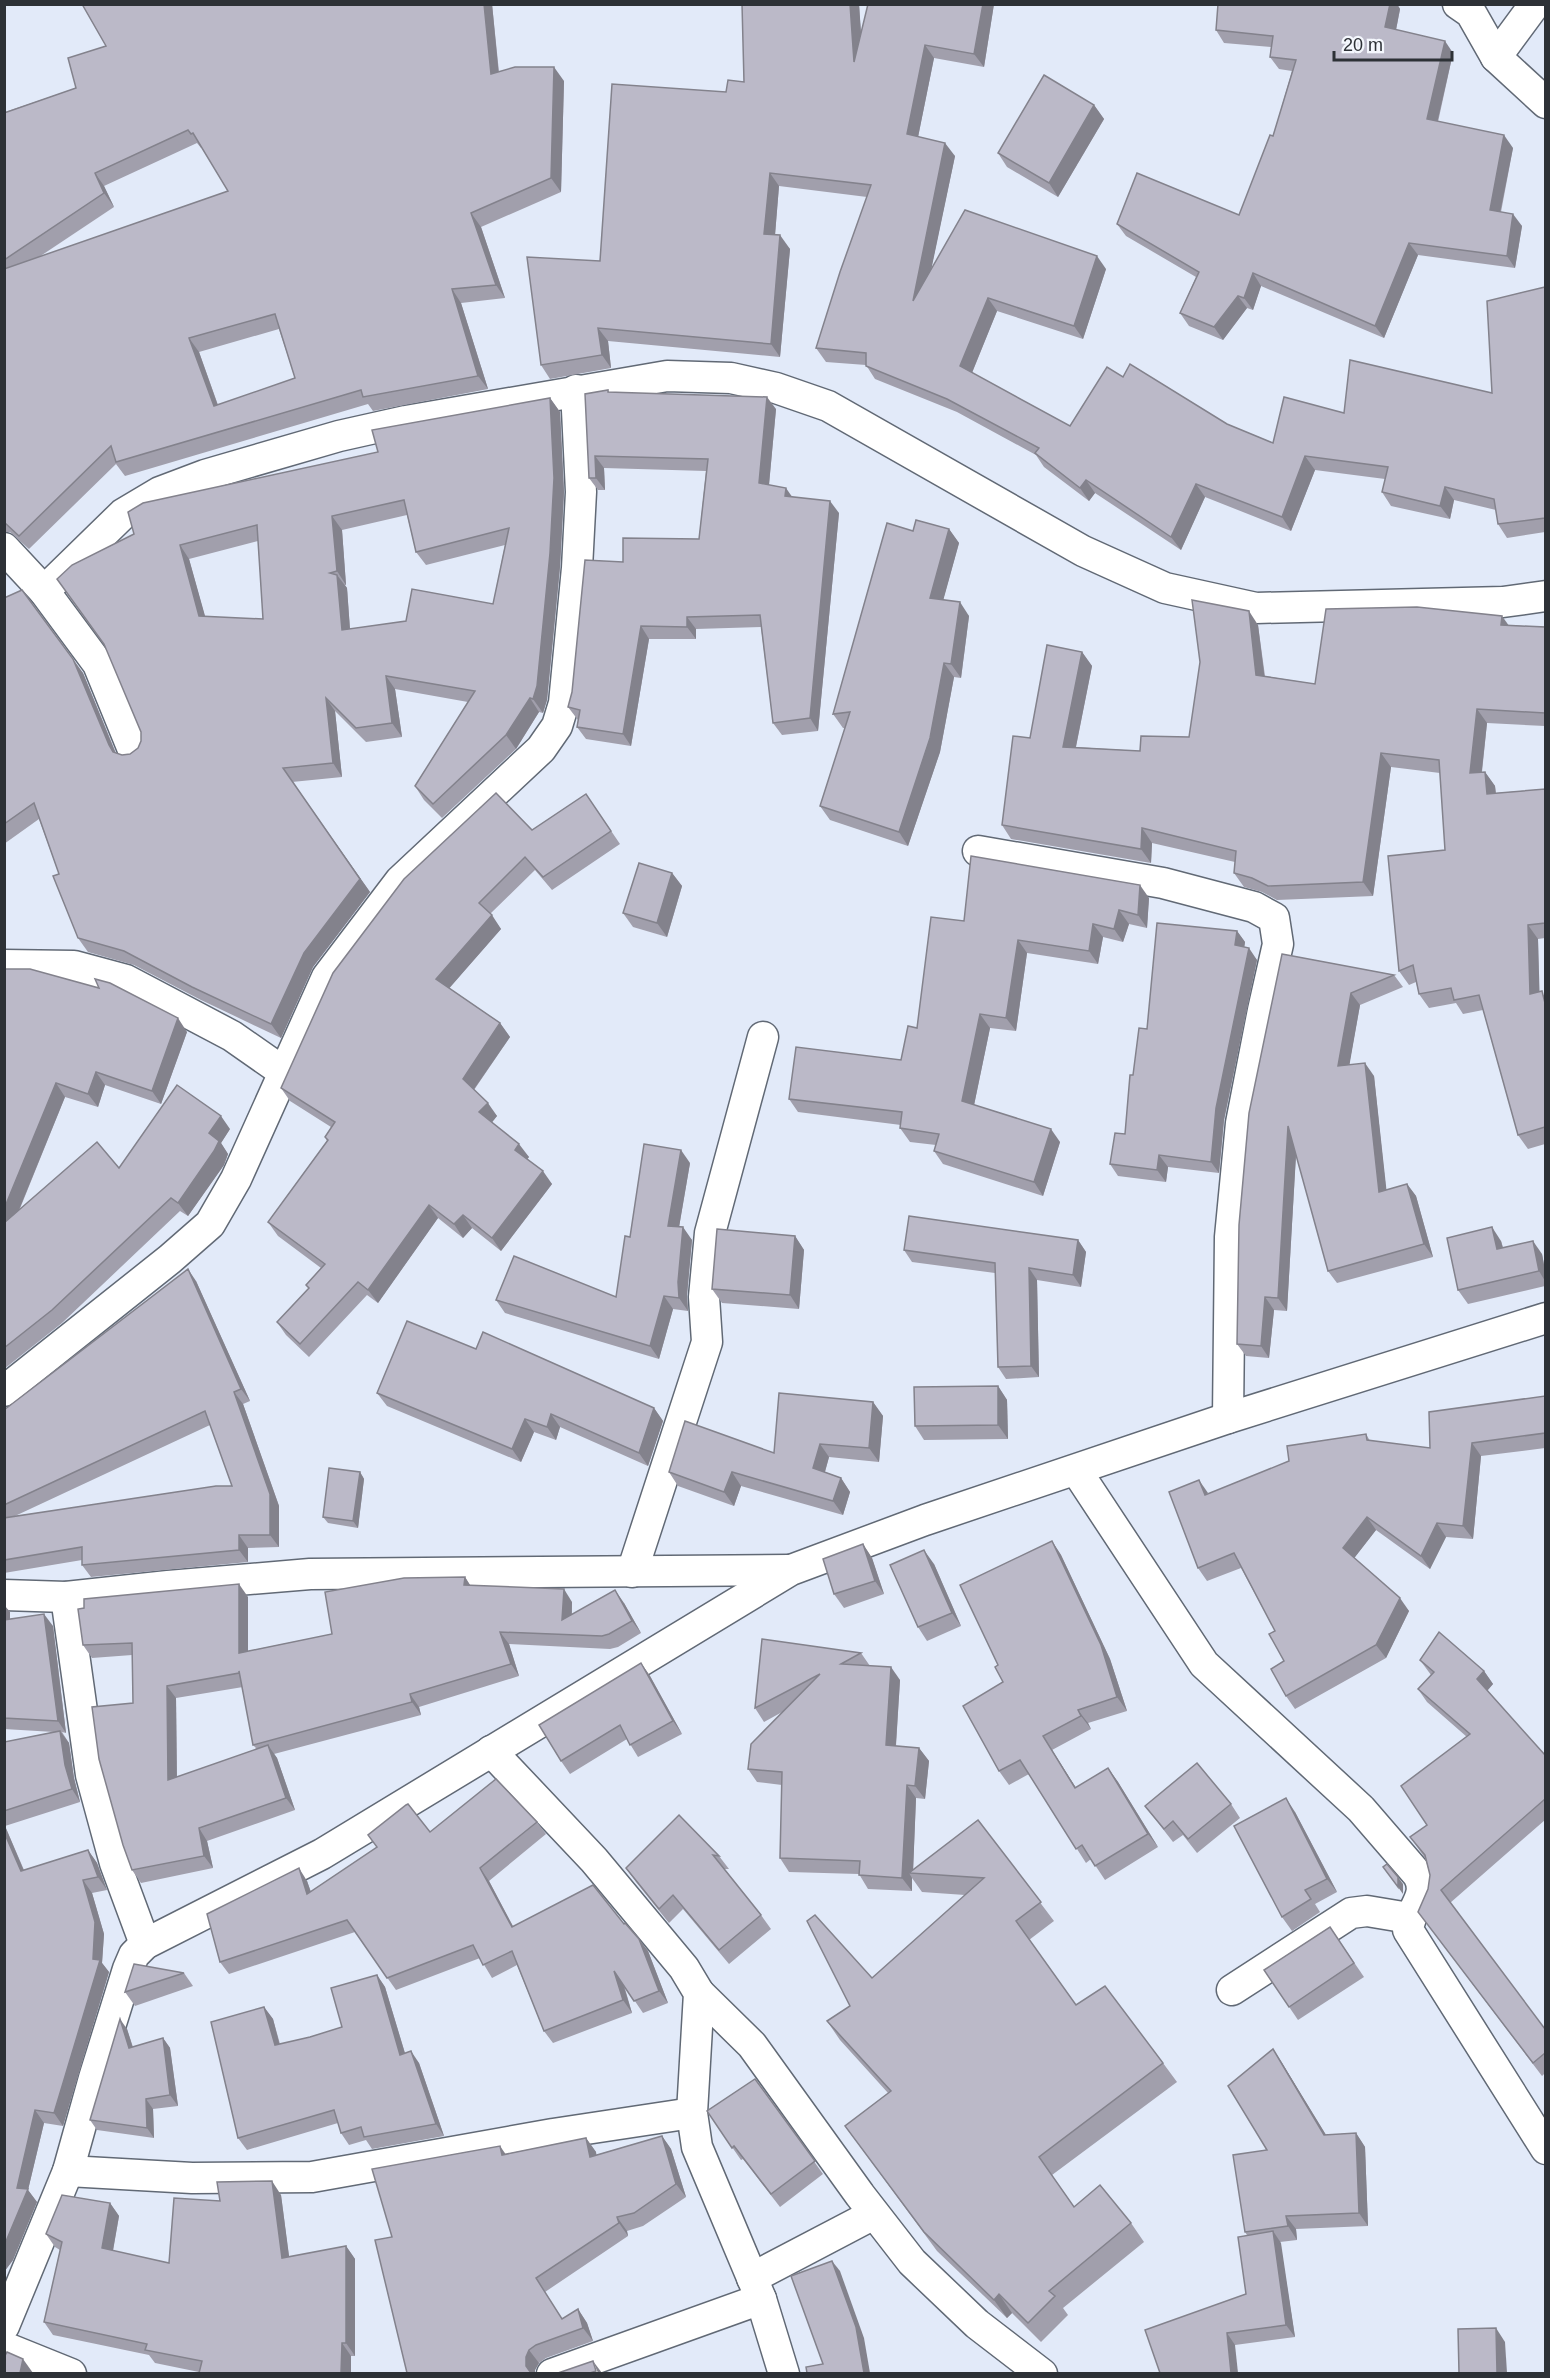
<svg xmlns="http://www.w3.org/2000/svg" width="1550" height="2378" viewBox="0 0 1550 2378" font-family="Helvetica,sans-serif">
	<style>
		.lines { fill: none; stroke-linecap: round; stroke-linejoin: round }
		.minor-casing { stroke: #616975; stroke-width: 33 }
		.minor { stroke: #fff; stroke-width: 30 }
		.wall { fill: #a19fac; fill-rule: evenodd }
		.shaded-wall { fill: #83828c }
		.building { fill: #bbb9c8; stroke: #83828c; stroke-width: 1.5; fill-rule: evenodd }
	</style>
	<rect width="100%" height="100%" fill="#e2eaf9"/>
	<g class="lines">
		<defs>
			<g id="minor">
				<path d="M1458,4l13,9 25,44 50,46"/>
				<path d="M1496,57l39,-53"/>
				<path d="M4,548l40,43 54,73 36,88"/>
				<path d="M44,591l79,-77 37,-22 45,-17 134,-39 67,-15 261,-45 64,2 45,10 52,18 255,145 82,37 91,20 247,-6 43,-6"/>
				<path d="M978,851l185,32 91,24 20,11 4,26 -15,66 -22,113 -11,114 -2,181"/>
				<path d="M4,965l70,1 52,14 106,56 53,37"/>
				<path d="M4,1391l166,-132 40,-35 26,-45 91,-202 73,-96 141,-132 16,-23 7,-23 13,-135 4,-76 -5,-102"/>
				<path d="M1076,1470l128,194 157,145 57,66c12,21 -8,33 -10,55l138,219"/>
				<path d="M632,1572l75,-230 -3,-45 6,-64 53,-196"/>
				<path d="M4,1595l62,2 102,-11 142,-12 479,-4"/>
				<path d="M66,1597l25,178 24,88 30,81"/>
				<path d="M491,1751l103,109 90,108 15,25 -7,120 5,34 64,152 23,75"/>
				<path d="M1232,1990l119,-77 16,-2 42,7"/>
				<path d="M699,1993l53,52 108,150 52,67 65,62 65,50"/>
				<path d="M68,2171l124,7 120,-1 241,-43 139,-21"/>
				<path d="M752,2278l122,-64"/>
				<path d="M4,2326l64,-155 26,-93 34,-109 6,-14 11,-11 177,-90 469,-284 134,-50 303,-102 318,-100"/>
				<path d="M4,2347l67,27"/>
				<path d="M552,2374l209,-75"/>
			</g>
		</defs>
		<use href="#minor" class="minor-casing"/>
		<use href="#minor" class="minor"/>
	</g>
	<g class="wall">
		<path d="M82,4h410l7,68 65,9 -3,111 -80,35 24,71 -44,5 27,86 -115,22 -5,-7 -243,72 -9,-12 -87,85 -19,-17h-6v-423l1,3 71,-24 30,-42zM197,143l4,5 1,-1 26,44 -189,66 75,-50 -10,-21zM279,329l16,49 -77,27 -19,-53z"/>
		<path d="M742,4h117l2,31 133,-31 -10,63 -50,-9 -16,79 37,19 -24,113h175l-23,70 -86,-28 -25,62 98,53 53,-49 104,47 46,19 71,-30 148,-20 53,-106v245l-38,6 -9,-14 -2,-14 -42,-10 -4,19 -59,-13 -9,-14 3,-13 -70,-9 -24,61 -86,-34 -24,53 -86,-57 -6,8 -45,-34 -8,-12 -79,-43 -82,-33 -9,-14 -40,-3 -10,-14 51,-151 -88,-11 -4,49 15,14 -10,108 -172,-16 3,27 -61,11 -9,-14 59,-104 126,-169 18,-10z"/>
		<path d="M1218,4h179l3,5 -4,21 57,23 -15,69 75,26 -12,64 21,14 -7,42 -97,-13 -34,83 -123,-52 -8,24 -6,-2 -24,32 -34,-14 -9,-13 16,-36 -70,-41 -9,-12 122,-9 34,-79 19,-65 -13,-2 -9,-12 1,-10 -47,-4 -8,-13z"/>
		<path d="M1094,105l10,14 -46,78 -51,-30 -9,-14z"/>
		<path d="M608,390l1,2 167,17 -7,76 24,12 46,16 -21,218 -36,4 -9,-12 -12,-96 -65,2v10h-47l-18,107 -45,-7 -9,-12 1,-7 -10,-13 55,-145 76,-23 7,-68 -102,-3 1,22h-7l-9,-12z"/>
		<path d="M550,398l10,14 4,80 -4,75 -13,133 -4,13 -4,-1 -23,37 -74,69 -18,-18 -9,-14 53,-84 -73,-13 7,48 -36,5 -31,-31 7,66 -50,5 78,110 -57,75 -32,71 -80,-38 -67,-35 -46,-13 -10,-14 -19,-64 -20,-55 -35,25v-246l79,75 33,80 6,2 8,-1 8,-6 3,-7v-9l-36,-87 -48,-66 321,-127zM407,515l9,37 10,13 79,-20 -12,59 -87,17 -56,8 -3,-41 -2,-3h1l-4,-55zM258,541l5,78 -58,-2 -16,-58z"/>
		<path d="M949,529l10,14 -16,57 26,16 -8,62 -7,-1 -14,75 -32,94 -78,-26 -10,-14 25,-78h-2l-10,-14 80,-183z"/>
		<path d="M1258,625l7,51 50,8 193,-59 37,2v99l-58,-3 -5,49h3l10,14 1,7 49,-4v149l-7,1 1,53 6,4v148l-17,5 -10,-14 -35,-125 -20,4 -7,-11 -27,5 -10,-14 -3,-12 -7,3 -10,-14 46,-121 -5,-77 -49,-6 -18,129 -96,4 -15,-8 -18,-5 -10,-14 1,-11 -83,-19 -1,20 -140,-24 -9,-14 28,-87 52,-86 10,14 -16,81 64,4 49,-14z"/>
		<path d="M586,794l34,50 -68,46 -17,-20 -45,44 11,15 -52,59 51,35 10,14 -36,53 23,26 -5,6 37,35 -2,2 25,25 -51,67 -29,-23 -9,10 -25,-20 -60,85 -11,-8 -58,62 -23,-22 -9,-13 32,-33 -3,-4 15,-17 -43,-32 -10,-14 59,-81 -2,-4 6,-10 -41,-26 -9,-13 251,-258z"/>
		<path d="M672,873l10,13 -15,51 -34,-10 -10,-14z"/>
		<path d="M1149,898l-2,30 -18,-4 -6,18 -20,-5 -5,27 -71,-11 -11,78 -26,-3 -16,77 86,37 -17,54 -100,-32 -9,-13 2,-6 -26,-3 -10,-14 1,-3 -103,-13 -9,-13 112,-39 16,-32 47,-107z"/>
		<path d="M1237,931l8,11 -1,5 13,13 -33,160 -5,53 -51,-6 -2,15 -48,-6 -8,-12 15,-30 8,-59 14,-46z"/>
		<path d="M1282,954l112,21 9,12 -43,18 -11,60 25,11 12,114 21,-6 9,12 17,61 -96,26 -9,-12 -32,-117 -9,157 -13,-1 -5,48 -23,-2 -9,-12z"/>
		<path d="M4,969l183,63 -26,72 -56,-19 -7,22 -33,-10 -46,114 100,-43 111,-39 -9,14 7,11 -4,11 -36,51 -8,-5 -118,112 -58,46z"/>
		<path d="M690,1163l-11,64 13,13 -5,55 1,16 -15,-2 -14,50 -154,-46 -9,-13 120,-3 14,-60z"/>
		<path d="M795,1236l9,14 -5,59 -77,-6 -10,-14z"/>
		<path d="M1078,1240l8,12 -5,35 -44,-7 2,97 -33,2 -8,-12 -3,-94 -83,-11 -8,-12z"/>
		<path d="M1501,1241l2,6 39,7 3,16v16l-77,18 -10,-14z"/>
		<path d="M196,1281l54,120 -7,3 36,102v41l-31,1v14l-157,15 -9,-12v-5l-78,13v-163zM210,1425l22,61 -217,30z"/>
		<path d="M476,1349l178,59 9,13 -15,45 -88,-39 -4,13 -22,-8 -13,30 -134,-56 -10,-13z"/>
		<path d="M998,1386l9,14 1,39 -84,1 -9,-14z"/>
		<path d="M1545,1396v52l-64,8 -8,83 -27,-2 -16,32 -54,-39 -22,28 55,53 -23,47 -91,51 -9,-13 -2,-35 -9,-30 -34,-63 -34,13 -9,-13 10,-74 158,-60 4,7 60,7z"/>
		<path d="M873,1402l10,14 -4,46 -50,-5 -4,15 16,6 9,14 -7,23 -102,-29 -7,20 -56,-20 -9,-14 105,-19z"/>
		<path d="M360,1472l4,7 -6,49 -30,-5 -5,-6z"/>
		<path d="M1052,1541l9,14 49,104 17,52 -39,12 3,6 -39,21 24,38 32,-20 10,14 40,65 -53,33 -14,-21 -5,4 -57,-89 -20,11 -10,-14 4,-89 -5,-17z"/>
		<path d="M863,1544l9,14 12,36 -40,14 -10,-14z"/>
		<path d="M934,1564l27,62 -34,15 -9,-14z"/>
		<path d="M465,1577l5,8 102,17v12l52,-11 17,30 -23,14 -8,2 -101,-5 10,32 -100,31 2,8 -147,39 3,4 18,52 -88,31 6,27 -72,15 -9,-13 1,-167 -1,-48 -40,3 -9,-13 165,-48v54l84,-17zM243,1687l10,58 4,4 -80,28 -1,-79z"/>
		<path d="M4,1605l6,7v7l43,7 13,107 -4,-1 7,11 5,35 6,24 -75,24 19,44 64,-20 9,13 10,27 -15,3 12,41 -2,29 7,9 -46,154 -19,-3 -16,67 9,12 -24,58 -9,12v-530l50,-10 -50,-3z"/>
		<path d="M861,1653l9,13 30,14 -4,66 23,2 10,13 -4,38 -9,-1 -3,72 65,-50 76,101 -25,19 47,65 87,58 14,19 -125,93 22,32 57,16 13,19 -81,66 5,7 -27,27 -29,-29 -5,5 -70,-67 -92,-125 43,-33 -48,-53 -13,-19 23,-15 22,-28 93,-83 -43,-3 -10,-14v13l-44,-2 -9,-15 -70,-2 -9,-14 2,-73 -25,-3 -9,-13 36,-58 -20,11 -9,-14z"/>
		<path d="M1420,1660l64,11 9,13 -6,7 58,64v65l-95,83 95,126v44l-3,3 -124,-164 10,-23 2,-14 -5,-17 -15,-21 17,-12 40,-88 -40,-35 -9,-13 13,-14z"/>
		<path d="M641,1663l9,13 32,58 -44,23 -11,-18 -57,35 -9,-13z"/>
		<path d="M1231,1804l9,14 -43,35 -14,-18 -10,7 -28,-36z"/>
		<path d="M1295,1812l42,80 -22,12 5,8 -28,19 -10,-14z"/>
		<path d="M679,1815l40,41 10,13h-5l37,46 10,14 -42,35 -46,-55 -14,14 -33,-41 -10,-14z"/>
		<path d="M537,1822l9,12 -57,47 24,45 111,-2 24,27 20,52 -25,10 -19,-28 8,28 -79,30 -9,-12 -27,-66 -25,13 -12,-20 -84,32 -41,-58 -126,42 -9,-12 87,-81 4,11 119,-60z"/>
		<path d="M1330,1927l34,50 -66,43 -34,-50z"/>
		<path d="M184,1973l9,13 -58,20 -10,-14z"/>
		<path d="M377,1975l8,12 20,66 14,10 25,73 -72,13 -6,-9 -17,5 -8,-12 -3,-10 -91,27 -9,-12 26,-131 9,12 7,25 30,-7 32,-10z"/>
		<path d="M127,2029l6,18 30,-9 7,10 8,58 -25,3 1,29 -57,-8 -7,-10z"/>
		<path d="M1273,2049l9,14 44,72 30,-2 9,14 3,79 -72,3 1,11 -17,2 15,95 -60,8 -75,28 86,-79 1,-59 -2,-3 22,-82z"/>
		<path d="M755,2079l68,95 -43,33 -37,-48 -2,1 -34,-49z"/>
		<path d="M662,2136l9,13 15,48 -43,29 -16,5 1,5 -83,56 17,27 16,-10 9,14 6,18 -47,17 -7,5 -4,7 -143,-133 113,-83 81,-16 10,14v3z"/>
		<path d="M281,2195l8,62 57,-11 9,13v97h-4v17h-152v-1l-44,-9 -6,-8 -96,-20 -9,-13 16,-72 -5,-3 -9,-13 64,-31 9,13 -6,35 56,12 51,-62z"/>
	</g>
	<g class="shaded-wall">
		<path d="M484,4h8l8,83 -9,-13z"/>
		<path d="M850,4h9l5,71 -10,-13z"/>
		<path d="M983,4h11l-10,63 -10,-13z"/>
		<path d="M1390,4h7l3,5 -6,31 -9,-13z"/>
		<path d="M1445,41l8,12 -18,79 -8,-13z"/>
		<path d="M925,45l9,13 -18,89 -9,-13z"/>
		<path d="M554,67l10,14 -3,111 -10,-14z"/>
		<path d="M1094,105l10,14 -46,78 -9,-14z"/>
		<path d="M1504,135l9,13 -15,75 -8,-13z"/>
		<path d="M945,143l10,13 -33,158 -9,-13z"/>
		<path d="M95,173l9,13 10,21 -10,-14z"/>
		<path d="M770,173l9,13 -5,61 -10,-13z"/>
		<path d="M471,213l10,14 24,71 -9,-13z"/>
		<path d="M1513,214l9,12 -7,42 -8,-12z"/>
		<path d="M780,235l10,14 -10,108 -9,-13z"/>
		<path d="M1409,243l9,12 -34,83 -9,-12z"/>
		<path d="M1097,256l9,13 -23,70 -9,-13z"/>
		<path d="M1253,273l8,13 -8,24 -9,-12z"/>
		<path d="M452,289l9,14 27,86 -10,-13z"/>
		<path d="M1238,296l9,12 -24,32 -9,-13z"/>
		<path d="M988,298l9,13 -28,69 -9,-14z"/>
		<path d="M598,328l10,13 3,27 -9,-13z"/>
		<path d="M189,338l10,14 24,68 -9,-14z"/>
		<path d="M767,397l9,12 -8,86 -9,-12z"/>
		<path d="M550,398l10,14 4,80 -4,75 -13,133 -4,13 -10,-14z"/>
		<path d="M595,456l9,12 1,22 -9,-12z"/>
		<path d="M1305,456l10,14 -24,61 -9,-14z"/>
		<path d="M1086,480l9,13 -6,8 -9,-13z"/>
		<path d="M1196,484l9,13 -24,53 -10,-13z"/>
		<path d="M1445,487l9,13 -4,19 -10,-13z"/>
		<path d="M786,488l9,13 -10,-5z"/>
		<path d="M830,501l9,12 -21,218 -8,-13z"/>
		<path d="M332,516l10,14 4,55 -9,-14z"/>
		<path d="M949,529l10,14 -19,69 -10,-14z"/>
		<path d="M180,545l9,14 20,71 -10,-14z"/>
		<path d="M337,575l10,13 4,56 -9,-14z"/>
		<path d="M960,602l9,14 -8,62 -10,-14z"/>
		<path d="M1249,611l9,14 8,64 -10,-14z"/>
		<path d="M1502,616l10,14 -11,-5z"/>
		<path d="M687,617l9,12v10l-9,-12z"/>
		<path d="M641,626l8,13 -18,107 -8,-12z"/>
		<path d="M1082,652l10,14 -19,95 -10,-14z"/>
		<path d="M73,659l10,14 35,86 -9,-14z"/>
		<path d="M944,663l10,14 -14,75 -32,94 -9,-14z"/>
		<path d="M386,676l9,13 7,48 -10,-14z"/>
		<path d="M326,698l9,13 7,66 -9,-14z"/>
		<path d="M530,698l9,14 -23,37 -10,-14z"/>
		<path d="M1477,709l10,14 -7,64 -10,-14z"/>
		<path d="M1381,753l10,14 -18,129 -10,-14z"/>
		<path d="M283,768l87,124 -57,75 -32,71 -10,-14z"/>
		<path d="M1485,772l10,14 2,22 -10,-14z"/>
		<path d="M1142,828l10,15 -1,20 -10,-14z"/>
		<path d="M672,873l10,13 -15,51 -10,-14z"/>
		<path d="M1140,885l9,13 -2,30 -9,-13z"/>
		<path d="M1119,910l10,14 -6,18 -9,-13z"/>
		<path d="M492,915l9,14 -55,63 -10,-13z"/>
		<path d="M1093,924l10,13 -5,27 -9,-13z"/>
		<path d="M1528,925l10,14 2,69 -10,-14z"/>
		<path d="M1237,931l8,11 -2,15 -8,-12z"/>
		<path d="M1018,940l9,13 -11,78 -10,-13z"/>
		<path d="M1249,948l8,12 -33,160 -5,53 -8,-11 5,-54z"/>
		<path d="M1351,993l9,12 -13,74 -9,-13z"/>
		<path d="M980,1014l10,14 -18,87 -10,-14z"/>
		<path d="M178,1018l9,14 -26,72 -9,-13z"/>
		<path d="M500,1023l10,14 -38,55 -9,-13z"/>
		<path d="M1365,1063l9,13 14,128 -9,-12z"/>
		<path d="M96,1072l9,13 -7,22 -10,-13z"/>
		<path d="M56,1083l9,14 -60,147 -1,-35z"/>
		<path d="M488,1103l9,13 -8,10 -10,-14z"/>
		<path d="M221,1116l9,13 -9,14 7,11 -4,11 -36,51 -10,-13 31,-70z"/>
		<path d="M1288,1126l9,12 -10,173 -9,-13z"/>
		<path d="M1051,1129l9,13 -17,54 -9,-14z"/>
		<path d="M519,1144l10,13 -5,6 -9,-13z"/>
		<path d="M681,1150l9,13 -13,76 -9,-13z"/>
		<path d="M1159,1155l9,12 -2,15 -9,-12z"/>
		<path d="M543,1171l9,13 -51,67 -9,-13z"/>
		<path d="M1407,1184l9,12 17,61 -9,-13z"/>
		<path d="M429,1205l9,13 -60,85 -10,-13z"/>
		<path d="M463,1215l9,13 -9,10 -9,-14z"/>
		<path d="M683,1227l9,13 -5,55 1,16 -9,-13 -1,-16z"/>
		<path d="M1492,1227l9,14 5,21 -9,-13z"/>
		<path d="M795,1236l9,14 -5,59 -9,-14z"/>
		<path d="M1078,1240l8,12 -5,35 -8,-12z"/>
		<path d="M1533,1241l9,13 3,16v11l-6,-10z"/>
		<path d="M1029,1268l8,12 2,97 -8,-11z"/>
		<path d="M188,1269l8,12 54,120 -9,-12z"/>
		<path d="M664,1296l9,13 -14,50 -9,-13z"/>
		<path d="M1265,1297l9,13 -5,48 -8,-12z"/>
		<path d="M998,1386l9,14 1,39 -10,-14z"/>
		<path d="M234,1392l9,12 36,102v41l-9,-12z"/>
		<path d="M873,1402l10,14 -4,46 -10,-14z"/>
		<path d="M654,1408l9,13 -15,45 -9,-13z"/>
		<path d="M551,1414l9,13 -4,13 -9,-13z"/>
		<path d="M525,1419l9,13 -13,30 -9,-13z"/>
		<path d="M1472,1443l9,13 -8,83 -10,-13z"/>
		<path d="M820,1444l9,13 -7,25 -9,-14z"/>
		<path d="M360,1472l4,7 -6,49 -5,-7z"/>
		<path d="M732,1472l9,14 -7,20 -10,-14z"/>
		<path d="M841,1478l9,14 -7,23 -10,-14z"/>
		<path d="M1199,1480l9,13 -3,2z"/>
		<path d="M1367,1517l9,13 -24,31 -9,-13z"/>
		<path d="M1437,1523l9,14 -16,32 -9,-13z"/>
		<path d="M239,1535l9,13v14l-9,-12z"/>
		<path d="M1052,1541l9,14 49,104 17,52 -10,-14z"/>
		<path d="M863,1544l9,14 12,36 -9,-13z"/>
		<path d="M924,1550l10,14 27,62 -9,-13z"/>
		<path d="M465,1577l8,13 -9,-5z"/>
		<path d="M239,1584l9,13v68l-9,-12z"/>
		<path d="M564,1589l8,13 -1,30 -9,-12z"/>
		<path d="M615,1590l9,13 17,30 -9,-12z"/>
		<path d="M1400,1598l9,13 -23,47 -10,-13z"/>
		<path d="M4,1605l6,7v20l-6,-8z"/>
		<path d="M44,1614l9,12 13,107 -8,-12z"/>
		<path d="M500,1632l9,12 10,32 -8,-12z"/>
		<path d="M641,1663l9,13 32,58 -9,-13z"/>
		<path d="M891,1667l9,13 -5,78 -9,-13z"/>
		<path d="M1484,1671l9,13 -7,8 -9,-13z"/>
		<path d="M167,1686l9,12 1,95 -9,-13z"/>
		<path d="M410,1694l9,13 2,8 -9,-13z"/>
		<path d="M1078,1710l10,13 3,6 -10,-13z"/>
		<path d="M60,1731l9,12 5,35 6,24 -8,-13 -7,-24z"/>
		<path d="M1043,1736l9,14 33,52 -10,-14z"/>
		<path d="M268,1745l9,13 18,52 -9,-12z"/>
		<path d="M919,1748l10,13 -4,38 -10,-13z"/>
		<path d="M1108,1768l10,14 40,65 -10,-13z"/>
		<path d="M907,1785l9,13 -3,75h-4l3,5v13l-10,-13z"/>
		<path d="M1286,1798l9,14 42,80 -10,-13z"/>
		<path d="M4,1824l1,2 24,57 -8,-12 -17,-39z"/>
		<path d="M199,1828l8,13 6,27 -9,-12z"/>
		<path d="M88,1850l9,13 10,27 -9,-13z"/>
		<path d="M299,1868l8,13 9,26 -9,-13z"/>
		<path d="M480,1868l9,13 31,59 -8,-13z"/>
		<path d="M1398,1877l5,7v10l-5,-7z"/>
		<path d="M83,1880l9,13 12,41 -2,29 7,9 -46,154 -9,-13 39,-154z"/>
		<path d="M639,1939l9,12 20,52 -9,-12z"/>
		<path d="M614,1971l9,13 9,29 -9,-13z"/>
		<path d="M377,1975l8,12 24,80 -9,-12z"/>
		<path d="M264,2007l9,12 10,39 -8,-13z"/>
		<path d="M120,2019l7,10 9,29 -7,-10z"/>
		<path d="M163,2038l7,10 8,58 -8,-11z"/>
		<path d="M1273,2049l9,14 52,85 -10,-13z"/>
		<path d="M411,2051l8,12 25,73 -8,-12z"/>
		<path d="M146,2099l7,10 1,29 -7,-10z"/>
		<path d="M35,2110l9,13 -16,67 9,12 -24,58 -9,12v-26z"/>
		<path d="M1356,2133l9,14 3,79 -9,-13z"/>
		<path d="M662,2136l9,13 15,48 -10,-13z"/>
		<path d="M586,2138l10,14 3,18 -9,-13z"/>
		<path d="M500,2146l9,13 -7,-4z"/>
		<path d="M272,2181l9,14 10,76 -9,-13z"/>
		<path d="M110,2203l9,13 -8,45 -9,-13z"/>
		<path d="M1286,2216l10,13 1,11 -9,-14z"/>
		<path d="M617,2217l10,14 1,5 -9,-13z"/>
		<path d="M1273,2231l8,12 14,94 -9,-12z"/>
		<path d="M346,2246l9,13v97l-9,-13z"/>
		<path d="M832,2261l8,10 24,67 6,35h-6z"/>
		<path d="M999,2294l13,19 -5,5 -13,-18z"/>
		<path d="M578,2309l9,14 6,18 -10,-13z"/>
		<path d="M1496,2328l9,14 2,31h-10z"/>
		<path d="M1227,2333l8,12 3,28h-7z"/>
		<path d="M342,2343l9,13v17h-10z"/>
		<path d="M529,2350l10,13 -4,7v3h-4l-5,-7v-9z"/>
		<path d="M23,2359l10,14h-13z"/>
		<path d="M593,2361l9,12h-4z"/>
	</g>
	<g class="building">
		<path d="M82,4h402l7,70 24,-7h39l-3,111 -80,35 25,72 -44,4 26,87 -115,21 -2,-7 -245,72 -5,-16 -92,90 -15,-14v-253l224,-78 -35,-58 -2,1 -3,-4 -93,43 9,20 -100,67v-147l72,-25 -8,-30 38,-12zM275,314l20,64 -81,28 -25,-68z"/>
		<path d="M742,4h108l4,58 14,-58h115l-9,50 -49,-9 -18,89 38,9 -32,158 52,-91 132,46 -23,70 -86,-28 -28,68 110,60 37,-59 16,10 7,-13 97,60 46,19 11,-46 60,16 6,-53 142,33 -5,-92 58,-14v231l-47,6 -4,-25 -49,-12 -5,19 -58,-14 6,-25 -83,-11 -23,61 -86,-33 -25,53 -85,-57 -6,8 -45,-35 4,-5 -92,-49 -81,-33v-13l-50,-5 24,-76 31,-87 -101,-12 -6,61 16,1 -9,109 -173,-16 4,27 -61,10 -14,-108 73,4 12,-177 114,8 2,-12 16,2z"/>
		<path d="M1218,4h172l-5,23 60,14 -18,78 77,16 -14,75 23,4 -6,42 -98,-13 -34,83 -122,-53 -9,25 -6,-2 -24,31 -34,-14 19,-41 -82,-48 20,-51 102,42 31,-80 3,1 23,-76 -26,-3 3,-21 -57,-6z"/>
		<path d="M1044,75l50,30 -45,78 -51,-30z"/>
		<path d="M608,390v2l159,5 -8,86 27,5 -1,8 45,5 -20,217 -37,5 -13,-108 -73,2v10l-46,-1 -18,108 -46,-7 3,-17 -12,-3 4,-15 13,-132 38,2v-24l76,1 9,-80 -113,-3 1,22h-7l-4,-84z"/>
		<path d="M550,398l4,80 -4,75 -13,133 -4,13 -3,-1 -24,37 -73,69 -18,-18 60,-95 -89,-15 6,47 -36,5 -30,-30 7,65 -50,5 77,111 -56,74 -33,71 -79,-37 -68,-36 -46,-13 -25,-62 6,-2 -25,-71 -30,21v-226l18,-8 51,69 36,86 4,7 9,3 8,-1 8,-6 3,-7v-9l-37,-88 -47,-65 15,-14 62,-31 -6,-22 15,-9 235,-51 -6,-22zM404,500l12,52 93,-24 -16,76 -81,-15 -6,32 -64,9 -5,-55 -7,-2 7,-2 -5,-55zM257,525l6,94 -64,-3 -19,-71z"/>
		<path d="M916,520l33,9 -19,69 30,4 -9,62 -7,-1 -14,75 -31,94 -79,-26 30,-94 -17,2 54,-191 26,8z"/>
		<path d="M1192,600l57,11 7,64 59,9 11,-75 91,-2 85,9 -1,9 44,2v86l-68,-4 -7,64 15,-1 2,22 58,-5v134l-17,2 2,69 12,-3 3,12v124l-27,8 -39,-140 -25,5 -3,-12 -32,6 -6,-29 -14,6 -11,-115 57,-6 -6,-90 -58,-7 -18,129 -95,4 -16,-8 -18,-5 2,-22 -94,-23 -1,21 -139,-24 11,-89 17,2 17,-93 35,7 -19,95 77,4 1,-15 48,1 11,-75z"/>
		<path d="M496,793l36,37 54,-36 25,37 -68,46 -18,-20 -46,46 13,12 -56,64 64,44 -37,56 25,24 -9,9 40,32 -4,6 28,21 -51,67 -29,-23 -9,9 -25,-19 -61,85 -10,-8 -58,62 -23,-22 32,-34 -3,-3 19,-21 -57,-42 60,-82 -3,-3 10,-15 -54,-34 52,-115 71,-94z"/>
		<path d="M971,856l169,29 -2,30 -19,-5 -5,19 -21,-5 -4,27 -71,-11 -12,78 -26,-4 -18,87 89,28 -17,53 -100,-31 5,-17 -39,-6 2,-16 -113,-13 7,-52 105,13 7,-34 9,2 14,-111 33,4z"/>
		<path d="M639,863l33,10 -15,50 -34,-10z"/>
		<path d="M1157,923l80,8 -2,14 14,3 -33,160 -5,54 -52,-7 -2,15 -47,-6 5,-31 10,1 5,-59h3l6,-47 8,1z"/>
		<path d="M1282,954l112,21 -43,18 -13,73 27,-3 14,129 28,-8 17,60 -96,27 -40,-145 -10,172 -13,-1 -4,49 -24,-2 2,-119 10,-112z"/>
		<path d="M4,969h26l69,19 -4,-9 15,4 68,35 -26,73 -56,-19 -8,22 -32,-11 -52,126z"/>
		<path d="M177,1085l44,31 -12,17 10,8 -5,10 -36,52 -7,-5 -119,112 -48,38v-125l93,-81 22,26z"/>
		<path d="M644,1144l37,6 -13,76 15,1 -5,55 1,16 -15,-2 -14,50 -154,-46 18,-44 102,41 9,-61 5,1z"/>
		<path d="M909,1216l169,24 -5,35 -44,-7 2,98 -33,1 -3,-104 -91,-13z"/>
		<path d="M1492,1227l5,22 36,-8 6,30 -81,19 -11,-52z"/>
		<path d="M717,1229l78,7 -5,59 -78,-6z"/>
		<path d="M188,1269l53,120 -7,3 36,102v41h-31v15l-157,15v-18l-78,13v-42l212,-32h16l-27,-75 -201,94v-95z"/>
		<path d="M407,1321l69,28 7,-17 171,76 -15,45 -88,-39 -4,13 -22,-8 -13,30 -135,-56z"/>
		<path d="M998,1386v39l-83,1 -1,-39z"/>
		<path d="M779,1393l94,9 -4,46 -49,-4 -7,24 28,10 -8,23 -101,-29 -8,20 -55,-20 16,-51 89,32z"/>
		<path d="M1545,1396v37l-73,10 -9,83 -26,-3 -16,33 -54,-39 -24,31 57,50 -24,47 -90,51 -15,-27 13,-8 -15,-27 6,-3 -41,-78 -36,15 -29,-76 30,-12 6,15 84,-34 -2,-15 79,-12 1,6 63,8 -1,-36z"/>
		<path d="M329,1468l31,4 -7,49 -30,-4z"/>
		<path d="M1052,1541l49,104 16,52 -39,13 3,6 -38,20 32,52 33,-20 40,66 -53,32 -13,-21 -6,4 -56,-89 -21,11 -36,-65 40,-24 -8,-15 3,-2 -38,-80z"/>
		<path d="M863,1544l12,37 -41,13 -11,-35z"/>
		<path d="M924,1550l28,63 -34,14 -28,-62z"/>
		<path d="M465,1577l-1,8 100,4 -2,31 53,-30 17,31 -23,13 -7,2 -102,-4 11,32 -101,30 2,8 -159,43 -14,-74v2l-72,13 1,94 100,-35 18,53 -87,30 5,28 -72,14 -9,-25 -24,-86 -7,-52 41,-4 -1,-60 -49,2 -5,-36 6,-1v-9l155,-15v69l93,-19 -7,-42 79,-14z"/>
		<path d="M44,1614l14,107 -54,-3v-98z"/>
		<path d="M1439,1632l45,39 -7,8 68,76v44l-104,91 104,139v24l-12,10 -115,-151 10,-23 2,-14 -5,-20 -15,-18 17,-12 -26,-39 69,-52 -52,-45 16,-17 -14,-12z"/>
		<path d="M762,1639l99,14 -20,11 50,3 -5,78 33,3 -4,38 -8,-1 -5,93 -43,-3 1,-14 -80,-3 2,-86 -34,-3 3,-25 69,-70 -65,34z"/>
		<path d="M641,1663l32,58 -43,24 -10,-20 -59,36 -22,-36z"/>
		<path d="M60,1731l5,34 7,24 -68,22v-69z"/>
		<path d="M1197,1763l34,41 -43,35 -15,-18 -9,8 -19,-23z"/>
		<path d="M496,1779l41,43 -57,46 32,59 81,-42 31,39 1,-1 14,16 20,52 -25,10 -20,-30 9,29 -79,31 -32,-80 -29,14 -10,-20 -86,33 -40,-58 -127,42 -13,-48 92,-46 8,26 70,-47 -9,-12 38,-30 2,-1 22,28z"/>
		<path d="M1286,1798l41,81 -22,11 6,9 -29,18 -48,-91z"/>
		<path d="M679,1815l40,41 -6,-1 48,60 -42,35 -46,-55 -14,14 -33,-41z"/>
		<path d="M978,1820l63,82 -25,19 60,84 29,-19 58,77 -124,94 35,50 26,-22 31,38 -82,68 6,5 -27,27 -29,-29 -5,6 -70,-68 -79,-106 46,-35 -64,-70 23,-15 -43,-85 8,-6 57,63 112,-100 -75,-5z"/>
		<path d="M4,1832l17,39 67,-21 10,27 -15,3 12,42 -2,37 7,1 -46,153 -19,-3 -18,78 11,1 -24,57z"/>
		<path d="M1387,1864l11,13v10l-15,-20z"/>
		<path d="M1330,1927l24,36 -65,44 -25,-37z"/>
		<path d="M134,1964l50,9 -59,19z"/>
		<path d="M377,1975l23,80 11,-4 25,73 -72,13 -3,-10 -20,6 -7,-23 -96,28 -27,-116 53,-15 11,38 35,-8 32,-10 -11,-39z"/>
		<path d="M120,2019l9,29 34,-10 7,57 -24,4 1,29 -57,-8z"/>
		<path d="M1273,2049l51,86 32,-2 3,80 -73,3 2,10 -43,6 -12,-77 34,-5 -39,-64z"/>
		<path d="M755,2079l60,82 -44,33 -37,-48 -2,2 -25,-37z"/>
		<path d="M662,2136l14,48 -42,29 -17,4 2,6 -83,55 26,41 16,-10 5,19 -47,17 -7,5 -3,7v9l5,7h-124l-32,-133 17,-3 -20,-68 128,-23 2,9 84,-17 4,19z"/>
		<path d="M272,2181l10,77 64,-12v97h-4l-1,30h-142l3,-12 -57,-11 2,-6 -103,-22 18,-80 -16,-8 16,-39 48,8 -8,45 67,15 5,-65 46,3 -3,-19z"/>
		<path d="M1273,2231l13,94 -59,8 4,40h-71l-15,-43 101,-36 -8,-57z"/>
		<path d="M832,2261l24,66 8,46h-57l-1,-6 17,-3 -32,-88z"/>
		<path d="M1496,2328l1,45h-38l-1,-44z"/>
		<path d="M7,2352l16,7 -3,14h-16v-16z"/>
		<path d="M593,2361l3,10 -6,2h-32z"/>
	</g>
	<rect width="1550" height="2378" fill="none" stroke="#2d3136" stroke-width="12"/>
	<path d="M1334 51v9h118v-9" fill="none" stroke="#2d3136" stroke-width="3"/>
	<text x="1343" y="51" font-size="18" fill="#2d3136" stroke="#f4f7fd" stroke-width="4.5" paint-order="stroke">20 m</text>
</svg>
